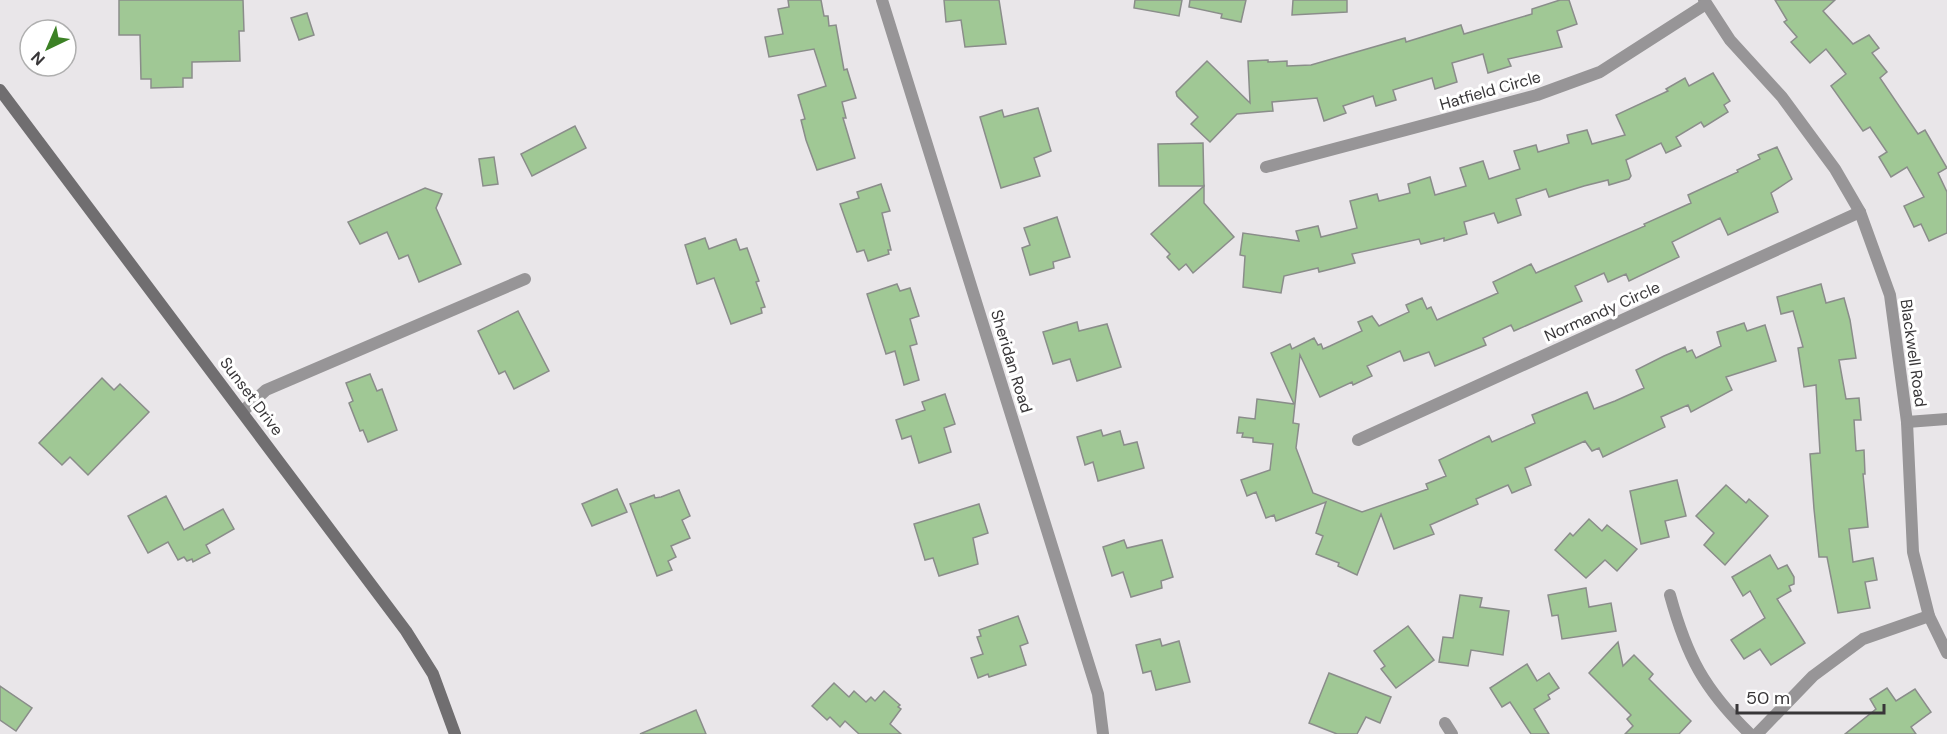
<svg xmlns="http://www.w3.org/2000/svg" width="1947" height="734" viewBox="0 0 1947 734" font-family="'DM Sans',sans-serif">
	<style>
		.building { fill: #a0c895; stroke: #8a8d8a; stroke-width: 1.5 }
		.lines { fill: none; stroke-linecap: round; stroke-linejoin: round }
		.street { stroke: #979597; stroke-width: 12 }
		.secondary { stroke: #706e70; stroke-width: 12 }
		.labels { text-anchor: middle; stroke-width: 6; stroke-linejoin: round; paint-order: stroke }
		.street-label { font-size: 16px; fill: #383638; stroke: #fff }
	</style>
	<rect width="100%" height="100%" fill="#e9e6e9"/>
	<g class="building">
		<path d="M119,0h124l1,31h-5l1,30 -48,1v16h-9v9l-32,1v-9h-10l-1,-44h-21z"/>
		<path d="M788,0h33l3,16h4l1,10 7,-1 8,45 3,-1 9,29 -14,4 4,16h-3l12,40 -38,12 -11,-30 -5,-20 4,-1 -7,-24 28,-9 -12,-37 -45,8 -4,-20 18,-3 -5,-25 11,-2z"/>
		<path d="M944,0h55l7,44 -41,3 -4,-27 -15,2z"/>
		<path d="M1135,0h47l-3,16 -45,-8z"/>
		<path d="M1190,0h56l-5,22 -20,-4 1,-4 -33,-7z"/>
		<path d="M1293,0h54v12l-55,3z"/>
		<path d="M1560,0h9l8,24 -20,7 5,16 -54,12 3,7 -23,7 -5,-19 -31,9 5,19 -22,7 -3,-11 -39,12 3,10 -20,6 -3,-10 -30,10 3,7 -22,8 -7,-23 -45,4 1,9 -36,3 -27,28 -19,-18 7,-7 -21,-21 -1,-4 31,-31 43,42 -2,-42 20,-1v2l19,-1v5l24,-1 94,-27 1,4 55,-17 3,9 68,-20v-5z"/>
		<path d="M1775,0h60l-12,11 30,33 16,-9 10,13 -7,5 15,19 -7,6 38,56 7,-4 22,38 -9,5 9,19v41l-18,8 -8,-17 -7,3 -10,-21 20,-9 -17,-30 -16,10 -12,-20 8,-5 -17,-25 -7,4 -32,-45 15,-12 -20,-25 -16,14 -19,-21 6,-5 -13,-15 3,-2z"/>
		<path d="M307,13l7,22 -15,5 -8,-22z"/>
		<path d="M1713,73l17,28 -6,4 4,7 -24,15 -3,-5 -25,15 5,9 -15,7 -5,-10 -35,17 5,16 -2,3 -20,6 -1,-5 -24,6 -35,11 -3,-8 -30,10 5,16 -23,8 -4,-10 -30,9 3,12 -23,7v-3l-23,6 -2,-5 -67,15 3,9 -36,9 -1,-4 -34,8 -3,17 -38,-6 2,-31 -5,-1 3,-22 56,8 -3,-10 22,-5 3,11 36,-9 -7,-27 27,-7 2,7 31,-8 -2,-9 22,-7 5,18 31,-9 -6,-18 23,-7 6,18 31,-10 -6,-18 22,-6 2,7 31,-9 -2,-8 20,-5 5,14 33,-9 -9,-20 52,-24 -2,-2 19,-11 4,8z"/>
		<path d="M1038,108l13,43 -17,7 6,18 -39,12 -21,-71 22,-7 2,7z"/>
		<path d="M575,126l11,22 -54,28 -11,-22z"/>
		<path d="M1203,143l1,43h-45l-1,-42z"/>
		<path d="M1777,147l15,32 -21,14 7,19 -50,23 -8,-17 -48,24 7,15 -50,24 -3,-7 -18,8 -4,-9 -29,13 7,15 -68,30 -3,-6 -28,13 3,7 -51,21 -6,-14 -25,9 -4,-10 -33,15 5,10 -19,9 -1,-3 -32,15 -20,-42 -7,68 6,1 -3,24 17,45 49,19 66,-23 -2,-5 20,-8 -7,-16 50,-24 3,6 43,-19 -3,-8 55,-23 7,17 21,-8 29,-13 -8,-18 28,-14 21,-9 2,5 5,-2 4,8 25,-12 -4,-14 27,-9 3,8 18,-6 11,36 -50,16 6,13 -41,22 -3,-7 -27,12 4,10 -62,30 -4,-9 -7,3 -7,-10 -60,27 6,17 -19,8 -4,-8 -32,14 2,5 -48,21 4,9 -40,15 -13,-35 -24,61 -19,-9 1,-3 -23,-9 7,-18 -7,-3 10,-31 -50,19 -2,-6 -8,3 -10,-26 -9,4 -6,-16 29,-10 3,-26 -20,-2v-4l-11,-1 1,-4h-6l2,-16 16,2 2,-20 37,5 -23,-51 19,-9 2,5 22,-11 4,7 3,-1 2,5 7,-3 32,-15 -4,-9 14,-6 7,10 30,-14 -3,-7 16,-7 5,11 4,-2 6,13 61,-27 -5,-11 38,-18 5,9 109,-47 -1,-2 47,-21 -3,-8 50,-23 -1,-2 23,-11 -2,-4z"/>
		<path d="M494,157l4,27 -15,2 -4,-27z"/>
		<path d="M881,184l9,27 -8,2 9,37h-3l1,4 -21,7 -4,-11 -7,2 -17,-48 19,-6 -2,-6z"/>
		<path d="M1204,186v17l30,34 -41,36 -7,-9 -7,6 -12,-13 3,-3 -19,-20z"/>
		<path d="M425,188l17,6 -6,14 25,56 -42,18 -11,-27 -9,4 -12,-27 -27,12 -12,-22z"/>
		<path d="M1057,217l13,40 -17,5 1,6 -24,7 -8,-27 8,-3 -6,-17z"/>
		<path d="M705,238l4,11 27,-10 4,11 7,-2 12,33 -3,1 9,25 -4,1 1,5 -31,11 -17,-46 -17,6 -12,-39z"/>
		<path d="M897,284l3,7 10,-3 9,28 -9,3 7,25 -7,2 9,34 -15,5 -9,-34 -9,3 -19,-60z"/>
		<path d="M1821,284l5,19 18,-5 6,22 6,38 -17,2 7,39 13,-1 2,22h-7l2,31 8,-1 1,24h-2l5,53 -19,2 4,33 20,-4 4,22 -12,2 5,26 -32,5 -11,-56h-8l-5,-48 -4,-55 10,-1 -4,-68 -12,2 -6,-39 5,-1 -10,-36 -12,3 -4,-17z"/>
		<path d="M518,311l31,60 -35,18 -9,-18 -6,3 -21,-43z"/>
		<path d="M1077,322l2,9 28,-7 14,43 -44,14 -7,-22 -17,5 -10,-32z"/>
		<path d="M370,374l7,17 5,-2 15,41 -29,12 -5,-12 -3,1 -11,-28 4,-2 -7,-18z"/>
		<path d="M102,378l12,12 6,-6 29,28 -61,63 -18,-18 -8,8 -23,-22z"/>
		<path d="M945,394l10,30 -11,4 7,24 -32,11 -8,-27 -9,3 -6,-19 29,-10 -3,-8z"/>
		<path d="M1101,430l2,6 17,-5 4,14 13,-3 7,26 -46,13 -5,-19 -8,3 -8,-28z"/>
		<path d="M1677,480l9,36 -21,5 4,16 -28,7 -11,-53z"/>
		<path d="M1726,485l20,18 3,-4 19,17 -43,49 -21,-20 10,-12 -18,-17z"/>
		<path d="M617,489l10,23 -35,14 -10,-22z"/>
		<path d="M679,490l11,26 -8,4 8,18 -19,8 5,11 -8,4 4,9 -15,6 -27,-72 24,-9 1,3 6,-1z"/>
		<path d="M166,496l18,34 39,-21 11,20 -28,16 4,8 -17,9 -1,-3 -5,2 -3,-4 -6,3 -10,-18 -20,11 -20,-37z"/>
		<path d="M979,504l9,29 -15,5 5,26 -39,12 -6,-18 -8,2 -11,-36z"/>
		<path d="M1589,519l13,12 5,-6 30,24 -20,22 -12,-11 -19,18 -31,-28 15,-17 3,3z"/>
		<path d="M1124,540l3,8 35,-8 11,37 -12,4 1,7 -31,9 -8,-25 -11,4 -9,-29z"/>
		<path d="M1770,555l8,14 9,-4 7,12v7l-5,2 2,5 -14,8 28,44 -34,22 -11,-16 -16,10 -13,-19 34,-22 -15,-27 -7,5 -11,-19z"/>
		<path d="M1586,588l3,19 22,-4 5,28 -54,8 -4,-24 -6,1 -4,-21z"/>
		<path d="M1460,595l22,3 -2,9 29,4 -6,44 -32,-5 -3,16 -29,-4 4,-25 10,1z"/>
		<path d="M1018,616l10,27 -8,3 6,19 -37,12 -1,-3 -10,4 -7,-20 12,-4 -6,-17 4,-1 -2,-6z"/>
		<path d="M1408,626l26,34 -38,28 -15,-19 4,-3 -11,-15z"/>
		<path d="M1160,639l2,7 17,-5 11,41 -34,8 -5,-19 -8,2 -7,-28z"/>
		<path d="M1618,642l5,24 11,-11 19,19 -4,5 42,42 -12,13h-54l8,-8 -6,-7 4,-4 -42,-42z"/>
		<path d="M1527,664l10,17 12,-8 10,15 -11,7 2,4 -16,10 15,25h-18l-21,-32 -8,5 -12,-19z"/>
		<path d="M1329,673l62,24 -11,26 -14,-6 -9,17h-20l-28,-11z"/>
		<path d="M834,683l15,14 5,-6 12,11 5,-5 4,4 9,-10 16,14 -2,2 3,2 -11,15 11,10h-42l-14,-13 -5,6 -10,-10 -3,3 -15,-14z"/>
		<path d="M0,686l32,22 -16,23 -16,-11z"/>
		<path d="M1887,688l9,13 19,-12 16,23 -20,15 5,7h-71l31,-25 -6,-10z"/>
		<path d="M696,710l10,24h-66z"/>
	</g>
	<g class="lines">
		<g class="street">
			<path d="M882,0l216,694 5,40"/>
			<path d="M1704,0l26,40 52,57 53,72 25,43 30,83 17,127 6,130 16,64 18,37"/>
			<path d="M1266,167l271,-72 63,-23 106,-68"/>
			<path d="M243,411l23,-21 259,-111"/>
			<path d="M1907,422l40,-3"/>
			<path d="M1358,440l502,-228"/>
			<path d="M1670,595c17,62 34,94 80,139"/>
			<path d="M1445,723l7,11"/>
			<path d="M1757,734l56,-58 50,-37 66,-23"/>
		</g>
		<path class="secondary" d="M0,90l406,541 27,43 22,60"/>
	</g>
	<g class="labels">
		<g class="street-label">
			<text transform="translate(1490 90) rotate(-16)" y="6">Hatfield Circle</text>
			<text transform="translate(1602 311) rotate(-24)" y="6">Normandy Circle</text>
			<text transform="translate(1914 353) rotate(82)" y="6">Blackwell Road</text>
			<text transform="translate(1012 361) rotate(73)" y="6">Sheridan Road</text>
			<text transform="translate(252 396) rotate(53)" y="6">Sunset Drive</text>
		</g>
	</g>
	<g transform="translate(48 48) rotate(224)"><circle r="28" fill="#ffffff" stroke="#afafaf" stroke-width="1.5"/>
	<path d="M0-4.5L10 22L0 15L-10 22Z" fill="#3c8125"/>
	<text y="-9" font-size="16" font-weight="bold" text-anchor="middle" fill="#383638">N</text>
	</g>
	<path d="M1737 704v9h147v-9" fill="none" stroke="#383638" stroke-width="3"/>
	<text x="1746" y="704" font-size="18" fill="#383638" stroke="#ffffff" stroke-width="4.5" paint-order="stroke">50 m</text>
</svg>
